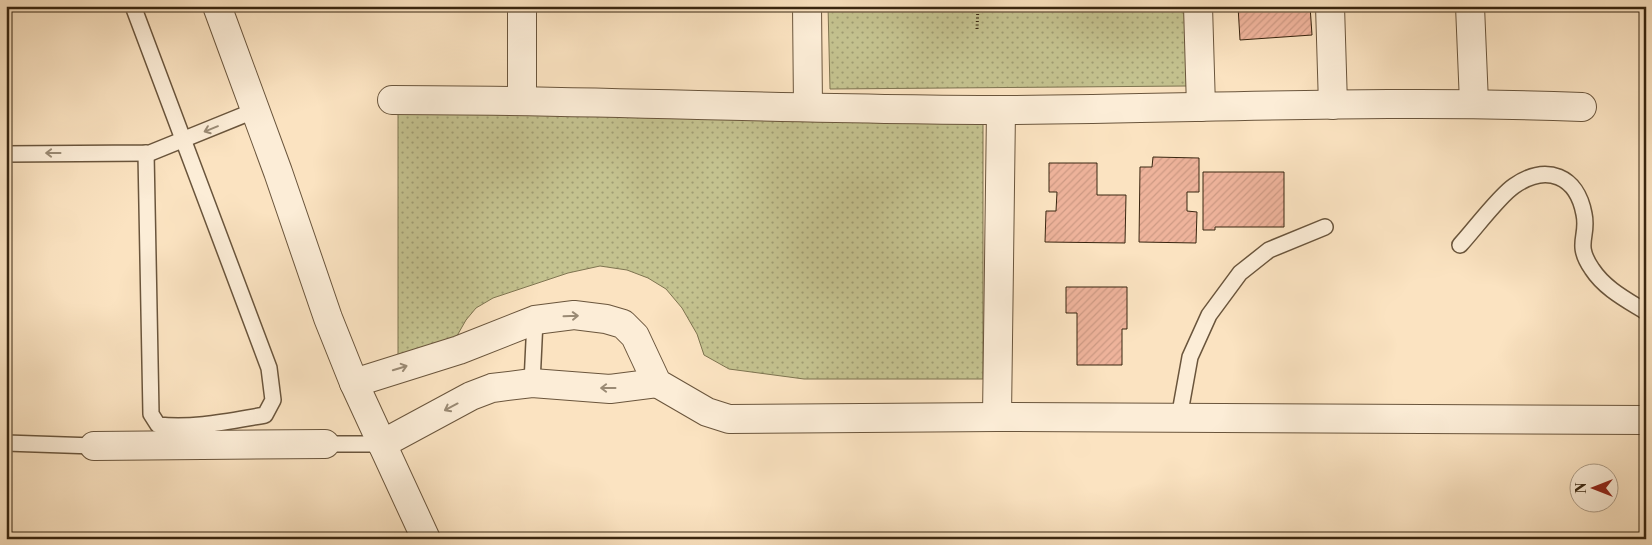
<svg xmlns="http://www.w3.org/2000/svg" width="1652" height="545" viewBox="0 0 1652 545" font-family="'Libre Bodoni',serif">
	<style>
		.green { fill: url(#green-dots); stroke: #7e7450 }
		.building { fill: url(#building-hatch); stroke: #392610 }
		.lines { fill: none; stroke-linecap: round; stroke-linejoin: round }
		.service-casing { stroke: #6a553c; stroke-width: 18 }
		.minor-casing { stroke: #6a553c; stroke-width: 30 }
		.path { stroke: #392610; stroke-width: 3; stroke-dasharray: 1 2.5; stroke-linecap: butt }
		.service { stroke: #fcedd7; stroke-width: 15 }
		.minor { stroke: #fcedd7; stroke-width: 28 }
		.oneway { stroke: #9a8a74 }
	</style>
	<defs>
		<pattern id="green-dots" width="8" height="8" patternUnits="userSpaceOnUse" patternTransform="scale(1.25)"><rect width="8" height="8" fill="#c4c28f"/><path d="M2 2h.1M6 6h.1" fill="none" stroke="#a09d73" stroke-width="1.8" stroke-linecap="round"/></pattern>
		<pattern id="building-hatch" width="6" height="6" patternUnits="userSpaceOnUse" patternTransform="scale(1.25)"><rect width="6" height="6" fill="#eeb39b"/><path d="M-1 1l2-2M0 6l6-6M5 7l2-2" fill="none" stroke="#cd9a84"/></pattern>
	</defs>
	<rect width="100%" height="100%" fill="#fbe3c1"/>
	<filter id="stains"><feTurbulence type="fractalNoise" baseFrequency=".004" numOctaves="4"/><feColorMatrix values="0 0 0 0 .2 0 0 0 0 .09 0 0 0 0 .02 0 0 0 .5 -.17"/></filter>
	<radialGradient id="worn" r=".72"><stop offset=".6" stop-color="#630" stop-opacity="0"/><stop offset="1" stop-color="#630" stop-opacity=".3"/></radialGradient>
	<g class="green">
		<path d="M828,6h357l2,80 -357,3z"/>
		<path d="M983,110v269h-179l-75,-10 -25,-14 -7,-21 -15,-26 -16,-19 -18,-11 -21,-8 -27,-4 -32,7 -75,25 -17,10 -10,12 -12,21 -56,17v-245z"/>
	</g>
	<g class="building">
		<path d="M1238,6h72l2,29 -72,5z"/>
		<path d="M1153,157l46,1v34h-12v19l10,1 -1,31 -57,-1 1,-75h12z"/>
		<path d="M1049,163h48v32h29l-1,48 -80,-1 1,-31h10l1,-19h-8z"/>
		<path d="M1203,172h81v55h-69v3h-12z"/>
		<path d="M1066,287h61v42h-5v36h-45v-52h-11z"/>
	</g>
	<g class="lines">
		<defs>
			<g id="service">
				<path d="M133,6l136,362 4,32 -8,15c-36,6 -71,14 -107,10l-7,-11 -5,-261"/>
				<path d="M6,154l144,-1 106,-43"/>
				<path d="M1460,245c14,-15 39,-49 54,-59 33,-23 63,-10 70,28 5,23 -10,29 8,55 13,20 35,31 54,43"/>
				<path d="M532,383l3,-63"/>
				<path d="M1179,418l11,-61 19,-42 31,-42 29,-23 56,-23"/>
				<path d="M6,443l88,3"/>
				<path d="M325,444h57"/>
			</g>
			<g id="minor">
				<path d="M217,6l61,166 50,146 26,65 72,156"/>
				<path d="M807,6l1,101"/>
				<path d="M1198,6l3,101"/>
				<path d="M1330,6l3,99"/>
				<path d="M1470,6l4,97"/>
				<path d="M392,100c204,0 407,10 610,10 193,-1 386,-11 580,-3"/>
				<path d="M522,100v-94"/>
				<path d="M354,383l105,-33 76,-30 39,-5 32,4 17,5 12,12 22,47 50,29 22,7 268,-2 649,3"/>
				<path d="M997,417l4,-307"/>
				<path d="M382,444l89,-48 21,-8 40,-5 78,6 47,-6"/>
				<path d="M94,446l231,-2"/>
			</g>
		</defs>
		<use href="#service" class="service-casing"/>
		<use href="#minor" class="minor-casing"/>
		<path class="path" d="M977,29l1,-23"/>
		<use href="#service" class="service"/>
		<use href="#minor" class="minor"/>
	</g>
	<defs><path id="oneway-shaft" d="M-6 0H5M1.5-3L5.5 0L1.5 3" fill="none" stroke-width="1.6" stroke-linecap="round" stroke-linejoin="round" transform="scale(1.25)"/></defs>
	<g class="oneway">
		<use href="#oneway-shaft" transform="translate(211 129) rotate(158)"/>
		<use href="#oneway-shaft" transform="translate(53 153) rotate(180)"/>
		<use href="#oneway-shaft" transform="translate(571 316) rotate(-2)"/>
		<use href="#oneway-shaft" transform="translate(400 368) rotate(-17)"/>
		<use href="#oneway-shaft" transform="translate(608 388) rotate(180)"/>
		<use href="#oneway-shaft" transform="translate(451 407) rotate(152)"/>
	</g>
	<rect width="1652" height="545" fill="none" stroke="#fbe3c1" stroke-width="25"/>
	<rect x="8" y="8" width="1637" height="530" fill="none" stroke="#392610" stroke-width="2.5"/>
	<rect x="12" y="12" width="1627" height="520" fill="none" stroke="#392610"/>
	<g transform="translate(1594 488) rotate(270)"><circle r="24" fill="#fcedd7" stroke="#ae9d87"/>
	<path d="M0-4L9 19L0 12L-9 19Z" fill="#8f2418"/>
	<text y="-8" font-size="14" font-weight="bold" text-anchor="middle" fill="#392610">N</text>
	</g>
	<rect width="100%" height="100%" filter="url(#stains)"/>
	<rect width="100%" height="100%" fill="url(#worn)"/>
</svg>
